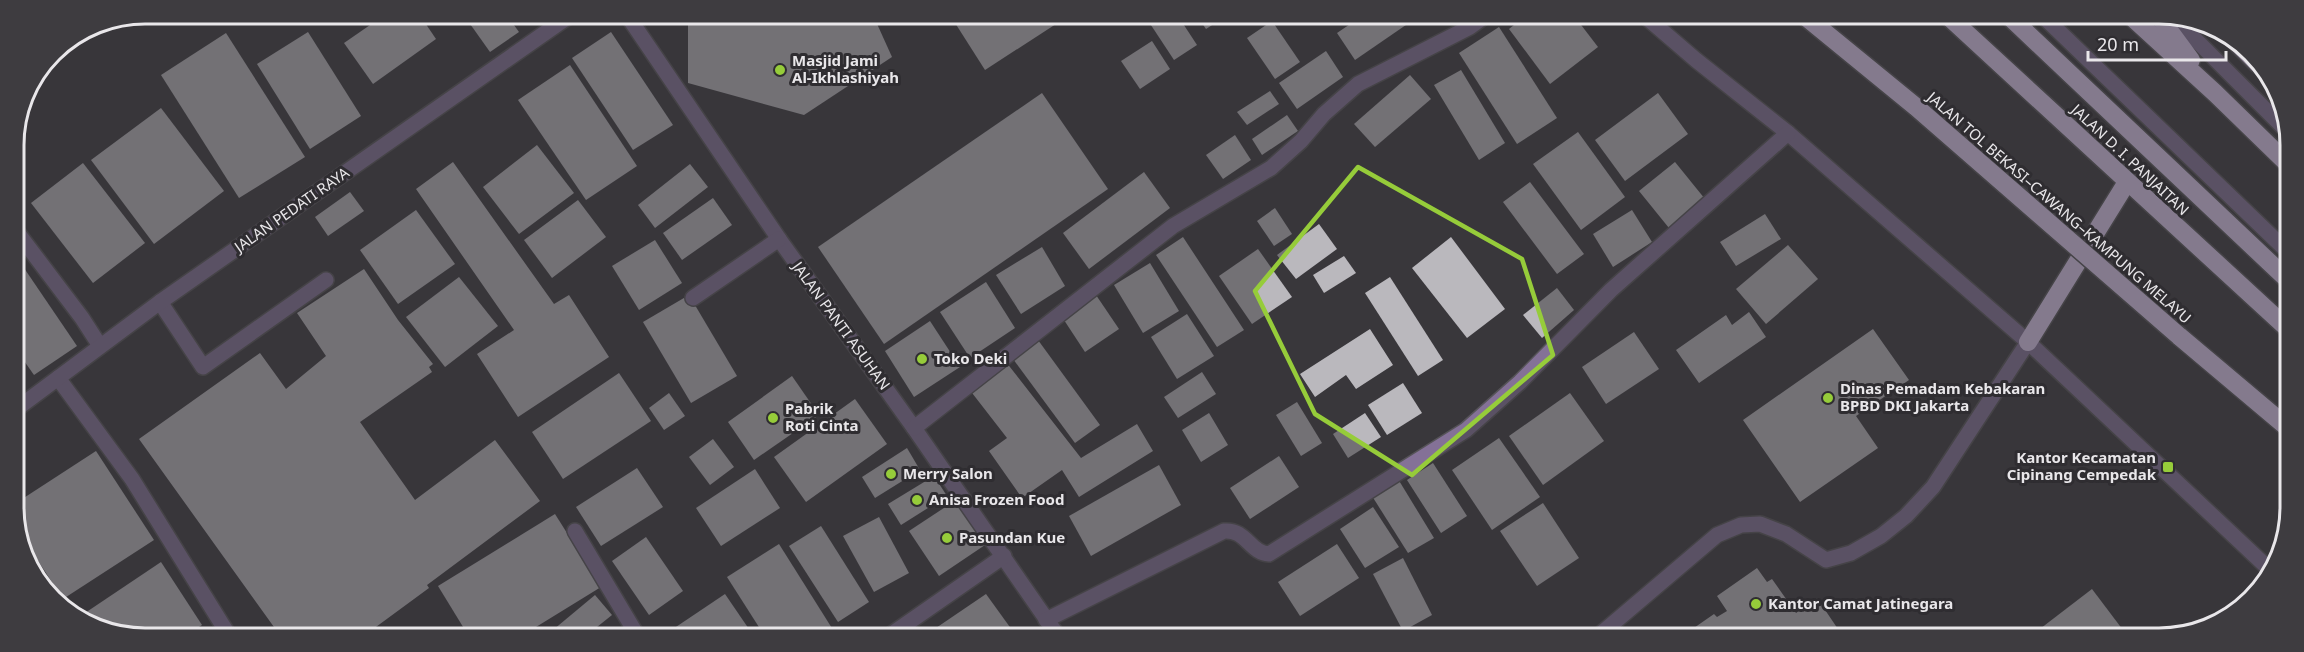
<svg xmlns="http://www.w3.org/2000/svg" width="2304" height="652" viewBox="0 0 2304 652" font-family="'Noto Sans',sans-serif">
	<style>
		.building { fill: #bab8bd }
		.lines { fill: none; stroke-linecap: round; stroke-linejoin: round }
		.minor-casing { stroke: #555357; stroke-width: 18 }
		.highway-casing { stroke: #555357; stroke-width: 21 }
		.minor { stroke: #847197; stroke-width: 15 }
		.highway { stroke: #dfcdf2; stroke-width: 18 }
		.highway-bridge-casing { stroke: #555357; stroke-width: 21; stroke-linecap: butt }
		.highway-bridge { stroke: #dfcdf2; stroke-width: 18 }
		.marked { fill: none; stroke: #96cc3a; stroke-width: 4.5; stroke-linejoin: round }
		.poi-dot { fill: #96cc3a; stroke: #2f2d31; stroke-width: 2 }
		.labels { text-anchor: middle; stroke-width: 6; stroke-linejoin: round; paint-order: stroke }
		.poi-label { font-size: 15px; font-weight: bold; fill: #e9e7ea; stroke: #2f2d31; text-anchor: start }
		.street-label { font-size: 15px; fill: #e9e7ea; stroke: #2f2d31 }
		.rim { fill: none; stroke: #e9e7ea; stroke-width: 3 }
	</style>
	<rect width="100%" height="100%" fill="#39373b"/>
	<g class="building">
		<path d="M386,14h33l17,25 -63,45 -29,-41z"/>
		<path d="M463,14h43l13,18 -29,20z"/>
		<path d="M688,15h185l19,42 -88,58 -116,-32z"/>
		<path d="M950,15h100l6,9 -71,46z"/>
		<path d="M1145,16h33l19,29 -23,15z"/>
		<path d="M1197,16h29l-20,13z"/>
		<path d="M1362,16h57l-64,44 -18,-27z"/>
		<path d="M1525,16l50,1 23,30 -48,37 -41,-55z"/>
		<path d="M1272,21l28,41 -25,17 -28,-41z"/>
		<path d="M1499,27l58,91 -40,26 -58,-91z"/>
		<path d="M308,32l53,84 -51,33 -53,-85z"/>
		<path d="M611,32l62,93 -40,25 -61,-92z"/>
		<path d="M226,33l79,124 -66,41 -78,-123z"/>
		<path d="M1152,41l18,28 -30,20 -19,-28z"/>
		<path d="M1326,51l17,26 -46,32 -18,-26z"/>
		<path d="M570,65l67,101 -51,34 -68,-100z"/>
		<path d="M1461,70l44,73 -26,17 -45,-75z"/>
		<path d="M1410,75l21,24 -56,48 -21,-23z"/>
		<path d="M1270,91l9,13 -32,21 -10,-13z"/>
		<path d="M1042,93l66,96 -224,155 -66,-97z"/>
		<path d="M1658,93l30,41 -63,47 -30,-41z"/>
		<path d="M161,108l63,83 -70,53 -63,-84z"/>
		<path d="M1287,115l11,16 -36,24 -10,-16z"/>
		<path d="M1578,132l47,65 -44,33 -48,-66z"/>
		<path d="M1235,135l16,25 -28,19 -17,-24z"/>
		<path d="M537,145l37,48 -55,41 -36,-47z"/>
		<path d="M453,162l101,142 15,-9 40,62 -91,60 -41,-63 37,-24 -98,-141z"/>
		<path d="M1675,162l30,37 -36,29 -30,-37z"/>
		<path d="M83,163l62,80 -52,40 -62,-80z"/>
		<path d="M690,164l18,23 -53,41 -17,-23z"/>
		<path d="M1144,172l26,36 -81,61 -26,-36z"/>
		<path d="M1530,182l54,72 -27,20 -54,-72z"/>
		<path d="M350,192l14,19 -36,25 -13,-19z"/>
		<path d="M713,198l19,27 -50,35 -19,-27z"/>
		<path d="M578,200l28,37 -54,41 -28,-38z"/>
		<path d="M1275,208l17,26 -18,12 -17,-25z"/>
		<path d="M416,210l39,54 -57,40 -38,-54z"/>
		<path d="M1632,210l20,32 -39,25 -20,-33z"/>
		<path d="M1765,214l16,25 -45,27 -16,-24z"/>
		<path d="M1319,224l18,25 -41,30 -19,-24z"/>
		<path d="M1183,237l61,93 -27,17 -61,-92z"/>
		<path d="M1451,237l54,72 -38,29 -55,-70z"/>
		<path d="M655,240l27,43 -43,27 -27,-44z"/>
		<path d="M1788,245l30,34 -52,45 -30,-35z"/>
		<path d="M1042,247l23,39 -44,28 -25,-39z"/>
		<path d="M1258,249l34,48 -40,27 -33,-48z"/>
		<path d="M1344,256l12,17 -32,20 -11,-18z"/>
		<path d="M1150,263l29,48 -36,22 -29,-48z"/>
		<path d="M24,268l53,78 -43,29 -19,-27v-73z"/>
		<path d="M364,269l34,51 35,44 -4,3 3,5 -72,50 55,78 80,-60 45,61 -113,84 2,3 -64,47 -86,-1 -140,-195 121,-86 26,36 40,-33 -29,-43z"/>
		<path d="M459,277l39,49 -53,41 -39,-50z"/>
		<path d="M1390,277l53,83 -25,16 -53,-83z"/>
		<path d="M986,282l29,46 -45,30 -30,-46z"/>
		<path d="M1557,288l17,22 -32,28 -19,-23z"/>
		<path d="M689,295l48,81 -46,27 -48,-81z"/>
		<path d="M1096,295l23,34 -34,23 -23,-35z"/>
		<path d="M1749,312l17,25 -67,46 -23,-33 50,-35 6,10z"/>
		<path d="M1187,314l27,42 -37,23 -26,-42z"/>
		<path d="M930,321l30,46 -46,30 -29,-46z"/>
		<path d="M1370,329l23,36 -37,24 -10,-14 -31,22 -15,-23z"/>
		<path d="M1873,329l36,51 -53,36 22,32 -78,54 -57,-82z"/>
		<path d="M1634,332l25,37 -53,35 -24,-37z"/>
		<path d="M1038,340l62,85 -25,18 -62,-84z"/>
		<path d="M1006,362l75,96 56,-34 16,27 -74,46 -17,-27 -40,28 -33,-47 18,-13 -38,-49z"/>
		<path d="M1202,372l14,22 -38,24 -14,-21z"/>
		<path d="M619,373l32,48 -88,58 -31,-47z"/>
		<path d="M792,376l27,39 -65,45 -26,-38z"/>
		<path d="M1403,383l19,30 -35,22 -19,-30z"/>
		<path d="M669,393l16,23 -21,14 -15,-22z"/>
		<path d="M1570,393l34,48 -61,44 -34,-49z"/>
		<path d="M855,399l32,45 -81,58 -32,-45z"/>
		<path d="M1297,402l25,41 -21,13 -25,-41z"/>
		<path d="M1209,413l19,32 -27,17 -19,-32z"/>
		<path d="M1365,413l16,24 -33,21 -15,-24z"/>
		<path d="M1499,438l41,59 -48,33 -40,-60z"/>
		<path d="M713,439l21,28 -24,18 -21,-28z"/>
		<path d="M907,448l13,22 -45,28 -13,-21z"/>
		<path d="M96,451l58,89 -91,59 -47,-72v-24z"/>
		<path d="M1279,456l20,31 -49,32 -20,-31z"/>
		<path d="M1433,463l34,53 -26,17 -34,-53z"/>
		<path d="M1159,465l22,40 -90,51 -22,-40z"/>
		<path d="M637,468l26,39 -62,39 -25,-39z"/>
		<path d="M755,469l25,39 -59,38 -25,-38z"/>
		<path d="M934,476l13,20 -46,29 -13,-21z"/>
		<path d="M1398,479l36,59 -26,15 -36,-57z"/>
		<path d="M956,500l29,45 -46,31 -30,-45z"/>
		<path d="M1543,503l36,55 -42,28 -37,-55z"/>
		<path d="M1373,507l26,40 -34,21 -25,-39z"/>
		<path d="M555,514l46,73 -78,48h-55l-30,-49z"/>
		<path d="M879,517l30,56 -35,19 -31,-56z"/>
		<path d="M821,526l48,76 -31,20 -49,-76z"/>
		<path d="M646,537l37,54 -34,24 -37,-54z"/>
		<path d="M779,544l56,89 -4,3 -67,-1 -37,-58z"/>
		<path d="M1337,544l22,34 -59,38 -22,-34z"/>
		<path d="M1403,558l29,57 -29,16 -30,-57z"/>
		<path d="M161,562l41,63 -14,9h-77l-28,-16 -1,-3z"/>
		<path d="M1757,568l10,14 5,-3 24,34 21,-15 27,40 -163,-1 33,-23 3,3 10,-6 -10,-15z"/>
		<path d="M2092,589l37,49h-101z"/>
		<path d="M725,594l28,41h-89z"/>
		<path d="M986,594l26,36 -9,6h-66l-4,-6z"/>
		<path d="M595,595l17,20 -25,20h-40z"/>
	</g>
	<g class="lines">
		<defs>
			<g id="minor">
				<path d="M627,15l152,224 135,189 144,208"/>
				<path d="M1646,17l50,43 92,73 240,209 240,226"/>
				<path d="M2045,18l242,233"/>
				<path d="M2174,18l114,114"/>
				<path d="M14,228l68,90 18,28"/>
				<path d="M693,298l86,-59"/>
				<path d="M160,302l43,65 123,-87"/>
				<path d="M58,378l74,101 96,155"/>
				<path d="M15,410l145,-108 412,-288"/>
				<path d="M914,428l259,-202 98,-58 30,-27 23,-27 34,-30 112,-57 15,-11"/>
				<path d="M575,531l62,104"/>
				<path d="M1046,620l178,-89c22,-2 26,22 45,23l197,-124 54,-48 91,-92 177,-157"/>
				<path d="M889,636l115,-80"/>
				<path d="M1597,637l120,-102 24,-10 19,-1 26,10 40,26 25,-7 30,-17 25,-20 27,-29 95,-145"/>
			</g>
			<g id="highway">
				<path d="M1949,17l338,311"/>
				<path d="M2011,18l276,261"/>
				<path d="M2133,18l82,75 73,71"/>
				<path d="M2160,18l31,42"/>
				<path d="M2238,44l20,20"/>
				<path d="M2179,336l108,91"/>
				<path d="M2028,342l99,-160"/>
			</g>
		</defs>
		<use href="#minor" class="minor-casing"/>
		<use href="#highway" class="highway-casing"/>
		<use href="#minor" class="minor"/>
		<use href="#highway" class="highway"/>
		<defs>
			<path id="highway-bridge" d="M1806,17l110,90 263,229"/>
		</defs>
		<use href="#highway-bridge" class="highway-bridge-casing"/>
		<use href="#highway-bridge" class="highway-bridge"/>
	</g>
	<path d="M0 0H2304V652H0ZM1358,167l164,92 31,96 -141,120 -97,-61 -60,-123z" fill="#39373b" fill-opacity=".55" fill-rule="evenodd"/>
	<path class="marked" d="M1358,167l164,92 31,96 -141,120 -97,-61 -60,-123z"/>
	<g class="poi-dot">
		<circle cx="780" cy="70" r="6"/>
		<circle cx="922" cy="359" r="6"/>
		<circle cx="1828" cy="398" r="6"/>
		<circle cx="773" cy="418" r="6"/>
		<rect x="2162" y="461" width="12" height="12" rx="3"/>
		<circle cx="891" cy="474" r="6"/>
		<circle cx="917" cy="500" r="6"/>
		<circle cx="947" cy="538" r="6"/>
		<circle cx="1756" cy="604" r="6"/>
	</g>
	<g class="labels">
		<g class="poi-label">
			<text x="792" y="66">Masjid Jami<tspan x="792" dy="17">Al-Ikhlashiyah</tspan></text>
			<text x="934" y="364">Toko Deki</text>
			<text x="1840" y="394">Dinas Pemadam Kebakaran<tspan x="1840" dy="17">BPBD DKI Jakarta</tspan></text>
			<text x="785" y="414">Pabrik<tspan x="785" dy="17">Roti Cinta</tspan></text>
			<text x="2156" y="463" text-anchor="end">Kantor Kecamatan<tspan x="2156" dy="17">Cipinang Cempedak</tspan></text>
			<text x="903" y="479">Merry Salon</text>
			<text x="929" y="505">Anisa Frozen Food</text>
			<text x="959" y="543">Pasundan Kue</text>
			<text x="1768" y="609">Kantor Camat Jatinegara</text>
		</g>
		<g class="street-label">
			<text transform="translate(2130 160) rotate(43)" y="5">JALAN D. I. PANJAITAN</text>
			<text transform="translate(2059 208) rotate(41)" y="5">JALAN TOL BEKASI–CAWANG–KAMPUNG MELAYU</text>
			<text transform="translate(292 210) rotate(-35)" y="5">JALAN PEDATI RAYA</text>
			<text transform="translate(841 326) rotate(54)" y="5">JALAN PANTI ASUHAN</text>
		</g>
	</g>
	<path d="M0 0H2304V652H0ZM145 24H2159A121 121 0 0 1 2280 145V507A121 121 0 0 1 2159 628H145A121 121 0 0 1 24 507V145A121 121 0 0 1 145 24Z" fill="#3e3c40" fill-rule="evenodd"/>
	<path class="rim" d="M145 24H2159A121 121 0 0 1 2280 145V507A121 121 0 0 1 2159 628H145A121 121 0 0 1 24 507V145A121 121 0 0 1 145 24Z"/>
	<path d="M2088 51v9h138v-9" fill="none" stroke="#e9e7ea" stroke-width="3"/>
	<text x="2097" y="51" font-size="18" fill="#e9e7ea" stroke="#2f2d31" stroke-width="4.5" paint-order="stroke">20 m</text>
</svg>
